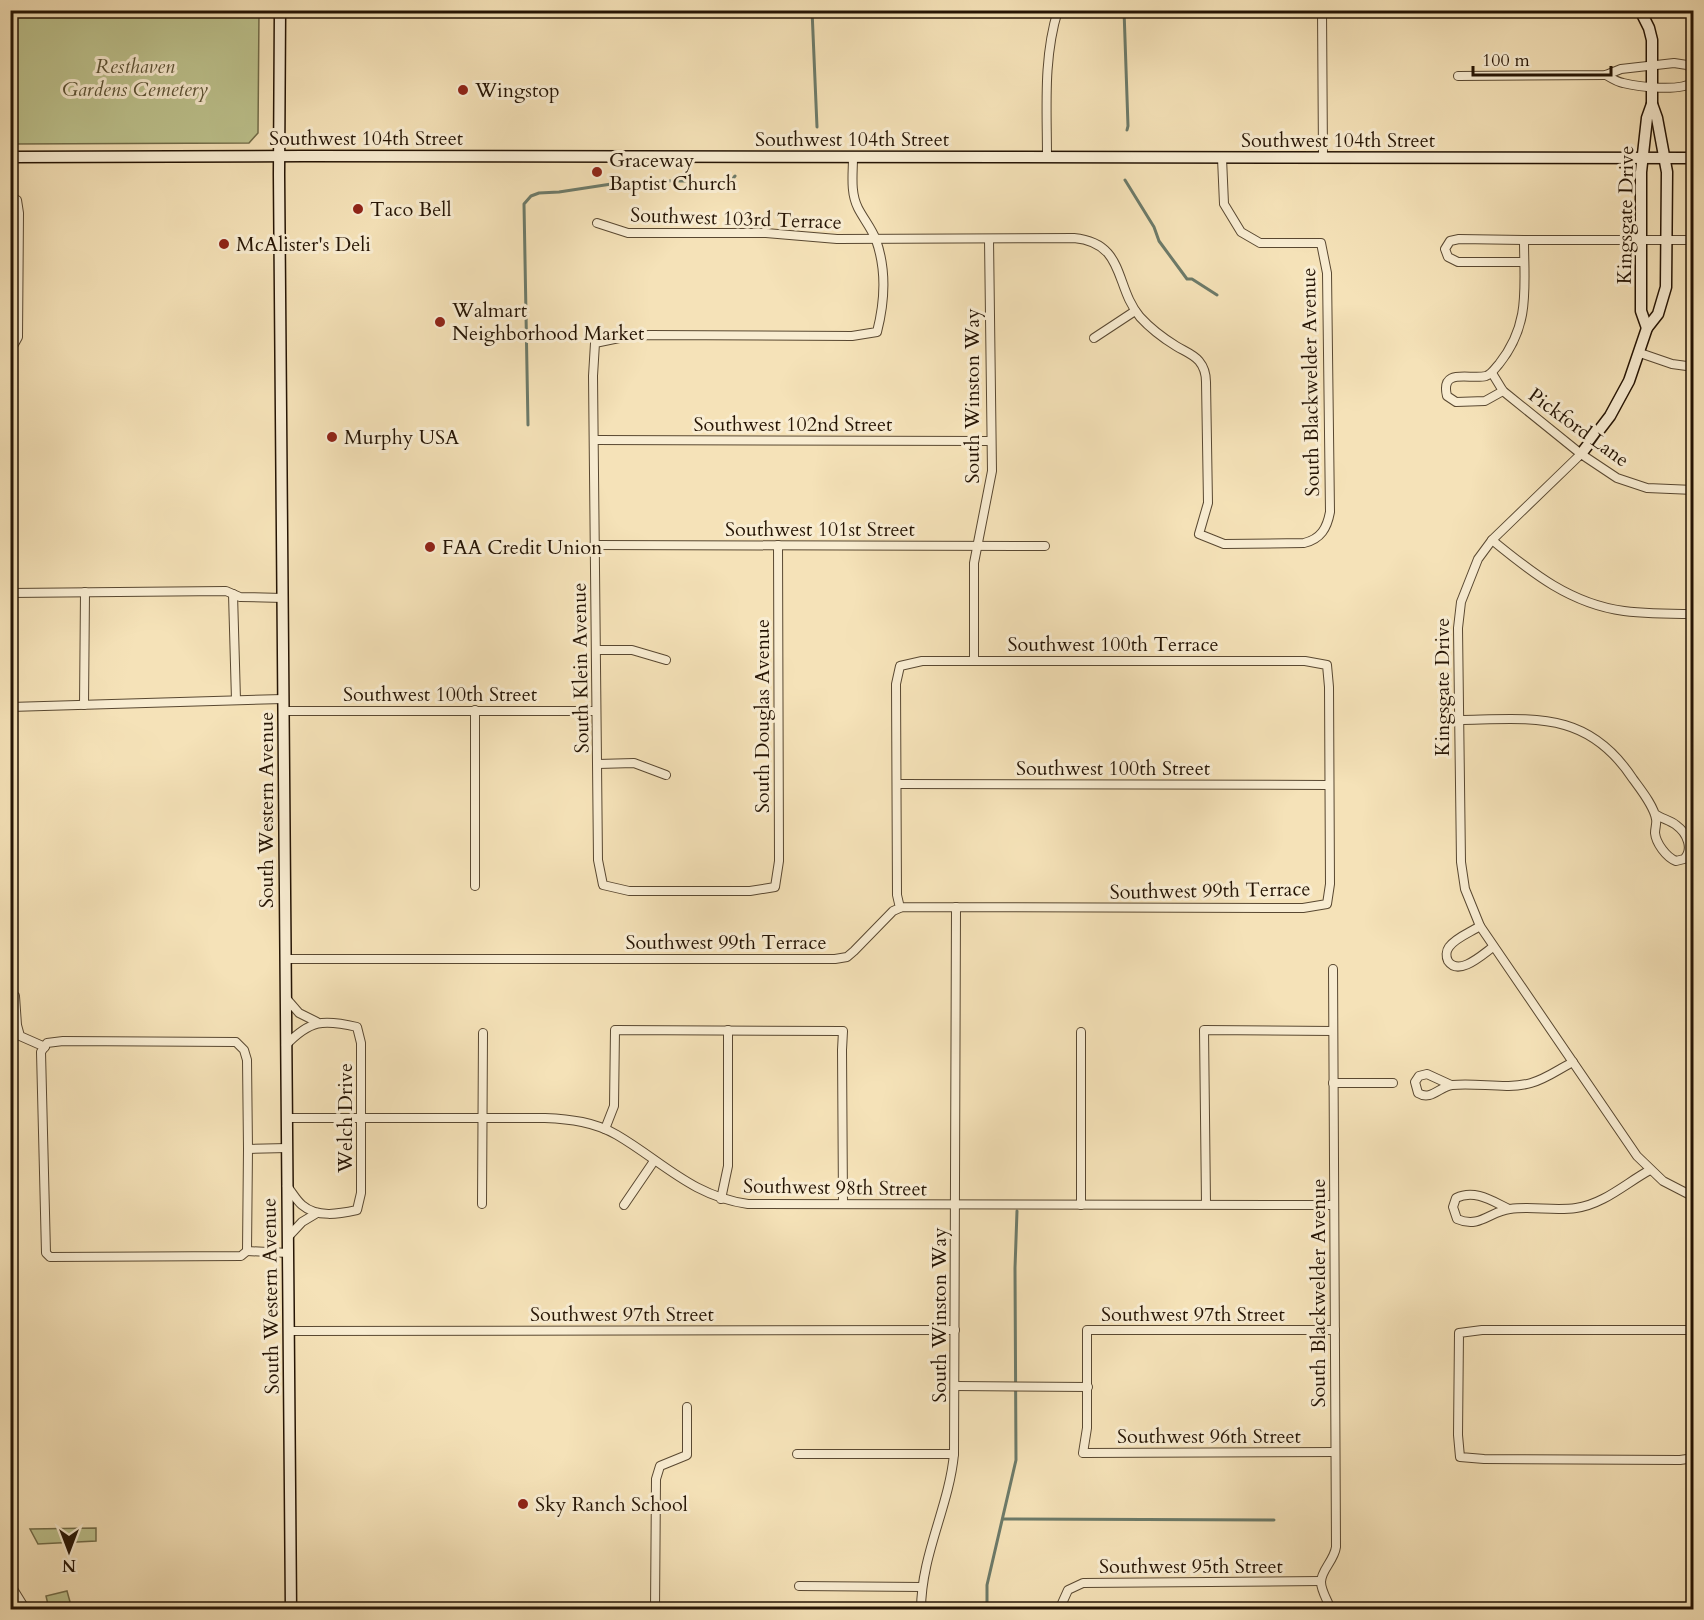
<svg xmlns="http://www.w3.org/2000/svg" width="1704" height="1620" viewBox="0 0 1704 1620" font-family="Cardo,serif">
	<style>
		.green { fill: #bdc38e; stroke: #716c49; stroke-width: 1.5 }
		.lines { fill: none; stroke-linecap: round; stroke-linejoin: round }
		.stream { stroke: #6c7a69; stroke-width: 3 }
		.street-casing { stroke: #594831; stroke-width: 10 }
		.secondary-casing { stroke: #251404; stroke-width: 13 }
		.street { stroke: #f8ecd1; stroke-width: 8 }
		.secondary { stroke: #f8ecd1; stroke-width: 10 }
		.poi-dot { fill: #8f2418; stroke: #f8ecd1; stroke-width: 2 }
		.labels { text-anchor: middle; stroke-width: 6; stroke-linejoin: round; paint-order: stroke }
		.park-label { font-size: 20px; font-style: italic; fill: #5a5134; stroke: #f8ecd1 }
		.poi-label { font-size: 20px; fill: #251404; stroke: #f8ecd1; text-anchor: start }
		.street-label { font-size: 20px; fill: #251404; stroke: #f8ecd1 }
	</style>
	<rect width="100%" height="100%" fill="#f5e2b8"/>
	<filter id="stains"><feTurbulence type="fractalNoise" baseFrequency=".00333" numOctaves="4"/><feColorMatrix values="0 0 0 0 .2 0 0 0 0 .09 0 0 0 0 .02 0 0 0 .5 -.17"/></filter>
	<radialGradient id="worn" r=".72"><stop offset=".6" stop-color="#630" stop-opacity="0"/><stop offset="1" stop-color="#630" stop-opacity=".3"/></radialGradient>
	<g class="green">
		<path d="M10,11h249l-1,122 -9,10 -238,1z"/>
		<path d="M96,1528v13l-58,3 -8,-15z"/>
		<path d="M67,1591l5,18h-23l-3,-13z"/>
	</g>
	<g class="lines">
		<g class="stream">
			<path d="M812,10l5,117"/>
			<path d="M1124,10l4,116 -1,4"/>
			<path d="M1125,180l29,47 5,14 28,38h5l25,16"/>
			<path d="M528,425l-4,-221 7,-8 8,-3 20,-1 72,-11h100l4,-5"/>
			<path d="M1003,1519l271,1"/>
			<path d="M987,1610v-25l29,-125 -1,-192 2,-57"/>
		</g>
		<defs>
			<g id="street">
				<path d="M1322,10l1,148"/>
				<path d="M1606,75c5,3 11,7 17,8 16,4 57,9 71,-1"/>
				<path d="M1458,76l148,-1 15,-6 53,-6 13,2 7,6"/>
				<path d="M1047,157c0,-49 -4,-99 11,-147"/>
				<path d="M10,197l7,3 2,13 -1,124 -5,9h-3"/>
				<path d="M597,223l31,10h138l71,6 237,-1c52,5 40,48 66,79 11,12 23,21 36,29 8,5 17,8 23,15 5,6 7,14 7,21l2,121 -9,31 25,10 80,-1c17,-4 23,-15 26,-31l-3,-239 -6,-30h-61l-19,-11 -17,-28 -2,-46"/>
				<path d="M1524,262h-66l-10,-5 -3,-8 5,-8 9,-2 65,1h170"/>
				<path d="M1094,338l41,-27"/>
				<path d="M1640,353l32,11 22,3"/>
				<path d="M1492,373l11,18 78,63 36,24 30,10 47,2"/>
				<path d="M1503,391l-18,10 -29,1 -9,-6c-7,-29 23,-16 39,-20 6,-2 9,-8 13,-12 32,-40 25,-77 25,-124"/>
				<path d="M595,440l396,1"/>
				<path d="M1581,454l-89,86 -14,19 -17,43 -3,26 3,234 4,27 15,37 157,230 26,25 31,16"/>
				<path d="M1492,540c40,33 79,64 132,71 23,3 46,3 70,3"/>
				<path d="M595,545l450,1"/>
				<path d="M778,545l1,316 -4,26 -25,4h-121l-26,-6 -5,-25 -5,-484 2,-33 29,-6 25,-2 203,1 25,-4c8,-31 10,-61 -1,-92 -4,-11 -13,-22 -18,-32 -8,-16 -5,-34 -5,-51"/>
				<path d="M10,593l216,-2 14,6 43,1"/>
				<path d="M233,594l3,106"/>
				<path d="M596,650h36l34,10"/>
				<path d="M974,661v-98l18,-92 -3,-232"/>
				<path d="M84,705l1,-113"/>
				<path d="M10,707l273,-8"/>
				<path d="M475,710v176"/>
				<path d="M283,711h313"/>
				<path d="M1458,720c74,-1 129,-11 175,59 8,11 21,27 23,40 1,4 -1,9 -1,14 1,10 11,24 21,28l8,-2c10,-10 3,-26 -8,-34 -6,-5 -14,-6 -21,-11"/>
				<path d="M598,764l36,-1 32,12"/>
				<path d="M897,784l432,1"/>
				<path d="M1480,926c-9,6 -25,12 -31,21 -3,4 -3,10 -1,14 11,16 35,-7 45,-14"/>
				<path d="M285,959h550l12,-2 7,-6 39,-40 9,-4 401,1 24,-4 3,-20 -1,-197 -2,-22 -22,-4h-383l-22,5 -4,18 1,211 3,13"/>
				<path d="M10,992l5,4 2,29 3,11 25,11"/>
				<path d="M286,998l13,15 18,9"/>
				<path d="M63,1041l173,1 8,8 3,10 1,89 -1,102 -6,5 -191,1 -4,-4 -5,-201 6,-9z"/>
				<path d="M286,1045c24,-25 37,-26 71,-18l4,16v150l-4,17c-18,4 -40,8 -55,-5 -6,-5 -10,-13 -15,-19"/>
				<path d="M1333,1083h60"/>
				<path d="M1451,1085l-24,-11 -8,2 -4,6 3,11c13,8 21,-6 34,-8 26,-3 54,5 79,-2 15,-4 28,-14 42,-21"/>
				<path d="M286,1118h259c25,1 50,4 72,17 46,27 75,61 131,69l585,1"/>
				<path d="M605,1129l9,-23 1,-76 228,1 -1,19 1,154"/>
				<path d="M248,1149l39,-1"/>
				<path d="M721,1199l7,-33v-136"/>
				<path d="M482,1204l1,-171"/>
				<path d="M1206,1204l-2,-174 129,1"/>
				<path d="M624,1205l30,-44"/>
				<path d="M1081,1205v-173"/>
				<path d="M1509,1209c-17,-8 -34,-20 -53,-11l-3,9 4,12c23,10 33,-8 53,-10 21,-3 44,2 66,-1 28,-4 50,-25 74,-38"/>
				<path d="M288,1237l14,-15 15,-9"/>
				<path d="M247,1251l41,2"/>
				<path d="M1335,1330h-248v98l-4,25 252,-1"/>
				<path d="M1694,1330h-212l-23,3 -1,102 2,22 24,2 196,1 14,-2"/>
				<path d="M289,1331l666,-1"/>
				<path d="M955,1386l133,1"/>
				<path d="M797,1454h157"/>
				<path d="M10,1584l16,26"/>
				<path d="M799,1586l123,1"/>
				<path d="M655,1610l1,-131 4,-13 27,-11v-48"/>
				<path d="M921,1610c0,-55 28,-103 33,-156l2,-547"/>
				<path d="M1059,1610l9,-20 15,-7 238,-2"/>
				<path d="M1331,1610c-3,-9 -10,-19 -10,-28 0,-12 13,-21 15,-35l-3,-578"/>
			</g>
			<g id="secondary">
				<path d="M280,10l-1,164 12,1436"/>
				<path d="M10,157l294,-1 1390,2"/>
				<path d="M1647,328l-6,-17v-139l6,-54 5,-14"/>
				<path d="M1581,454l29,-38 19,-35 18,-53 11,-14 8,-27 1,-115 -10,-54 -5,-14v-64l-3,-12 -9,-18"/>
			</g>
		</defs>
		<use href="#street" class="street-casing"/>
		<use href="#secondary" class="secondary-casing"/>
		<use href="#street" class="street"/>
		<use href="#secondary" class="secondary"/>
	</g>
	<g class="poi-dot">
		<circle cx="463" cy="90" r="6"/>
		<circle cx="597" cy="172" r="6"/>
		<circle cx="358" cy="209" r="6"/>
		<circle cx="224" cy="244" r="6"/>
		<circle cx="440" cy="322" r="6"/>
		<circle cx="332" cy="437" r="6"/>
		<circle cx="430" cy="547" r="6"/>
		<circle cx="523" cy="1504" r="6"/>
	</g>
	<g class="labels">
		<g class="park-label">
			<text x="135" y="73">Resthaven<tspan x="135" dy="23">Gardens Cemetery</tspan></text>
		</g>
		<g class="poi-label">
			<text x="475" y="97">Wingstop</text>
			<text x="609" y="167">Graceway<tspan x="609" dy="23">Baptist Church</tspan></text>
			<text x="370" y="216">Taco Bell</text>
			<text x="236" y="251">McAlister's Deli</text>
			<text x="452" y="317">Walmart<tspan x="452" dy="23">Neighborhood Market</tspan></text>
			<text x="344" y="444">Murphy USA</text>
			<text x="442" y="554">FAA Credit Union</text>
			<text x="535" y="1511">Sky Ranch School</text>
		</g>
		<g class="street-label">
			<text x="366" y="145">Southwest 104th Street</text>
			<text x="852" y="146">Southwest 104th Street</text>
			<text x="1338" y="147">Southwest 104th Street</text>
			<text transform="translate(1625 215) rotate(-89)" y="7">Kingsgate Drive</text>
			<text transform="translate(736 218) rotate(2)" y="7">Southwest 103rd Terrace</text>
			<text transform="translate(1310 382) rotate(-91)" y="7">South Blackwelder Avenue</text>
			<text transform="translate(972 396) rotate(-90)" y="7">South Winston Way</text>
			<text x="793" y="431">Southwest 102nd Street</text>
			<text transform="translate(1579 427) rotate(36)" y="7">Pickford Lane</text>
			<text x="820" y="536">Southwest 101st Street</text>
			<text x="1113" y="651">Southwest 100th Terrace</text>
			<text transform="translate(580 668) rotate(-91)" y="7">South Klein Avenue</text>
			<text transform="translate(1442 687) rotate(-90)" y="7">Kingsgate Drive</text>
			<text x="440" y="701">Southwest 100th Street</text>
			<text transform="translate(762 716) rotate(-90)" y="7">South Douglas Avenue</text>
			<text x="1113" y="775">Southwest 100th Street</text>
			<text transform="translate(266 810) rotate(-90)" y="7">South Western Avenue</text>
			<text transform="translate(1210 890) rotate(-1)" y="7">Southwest 99th Terrace</text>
			<text x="726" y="949">Southwest 99th Terrace</text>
			<text transform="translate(345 1118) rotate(-90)" y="7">Welch Drive</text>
			<text transform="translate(835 1187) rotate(1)" y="7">Southwest 98th Street</text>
			<text transform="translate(1318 1293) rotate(-90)" y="7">South Blackwelder Avenue</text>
			<text transform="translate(270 1296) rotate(-91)" y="7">South Western Avenue</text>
			<text x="622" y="1321">Southwest 97th Street</text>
			<text x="1193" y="1321">Southwest 97th Street</text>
			<text transform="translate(939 1315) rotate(-90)" y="7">South Winston Way</text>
			<text x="1209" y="1443">Southwest 96th Street</text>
			<text x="1191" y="1573">Southwest 95th Street</text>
		</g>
	</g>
	<rect width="1704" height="1620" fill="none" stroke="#f5e2b8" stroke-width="36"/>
	<rect x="12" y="12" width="1680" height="1596" fill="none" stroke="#251404" stroke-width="3"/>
	<rect x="18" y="18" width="1668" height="1584" fill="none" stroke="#251404" stroke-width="1.5"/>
	<g transform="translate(69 1551) rotate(180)" stroke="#f8ecd1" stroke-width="4.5" paint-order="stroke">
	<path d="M0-4.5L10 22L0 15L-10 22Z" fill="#251404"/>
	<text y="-9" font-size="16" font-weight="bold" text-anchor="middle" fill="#251404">N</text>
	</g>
	<path d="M1473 66v9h138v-9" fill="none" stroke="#251404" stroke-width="3"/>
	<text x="1482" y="66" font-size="18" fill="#251404" stroke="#f8ecd1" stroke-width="4.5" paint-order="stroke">100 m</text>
	<rect width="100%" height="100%" filter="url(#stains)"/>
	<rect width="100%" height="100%" fill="url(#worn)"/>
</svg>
